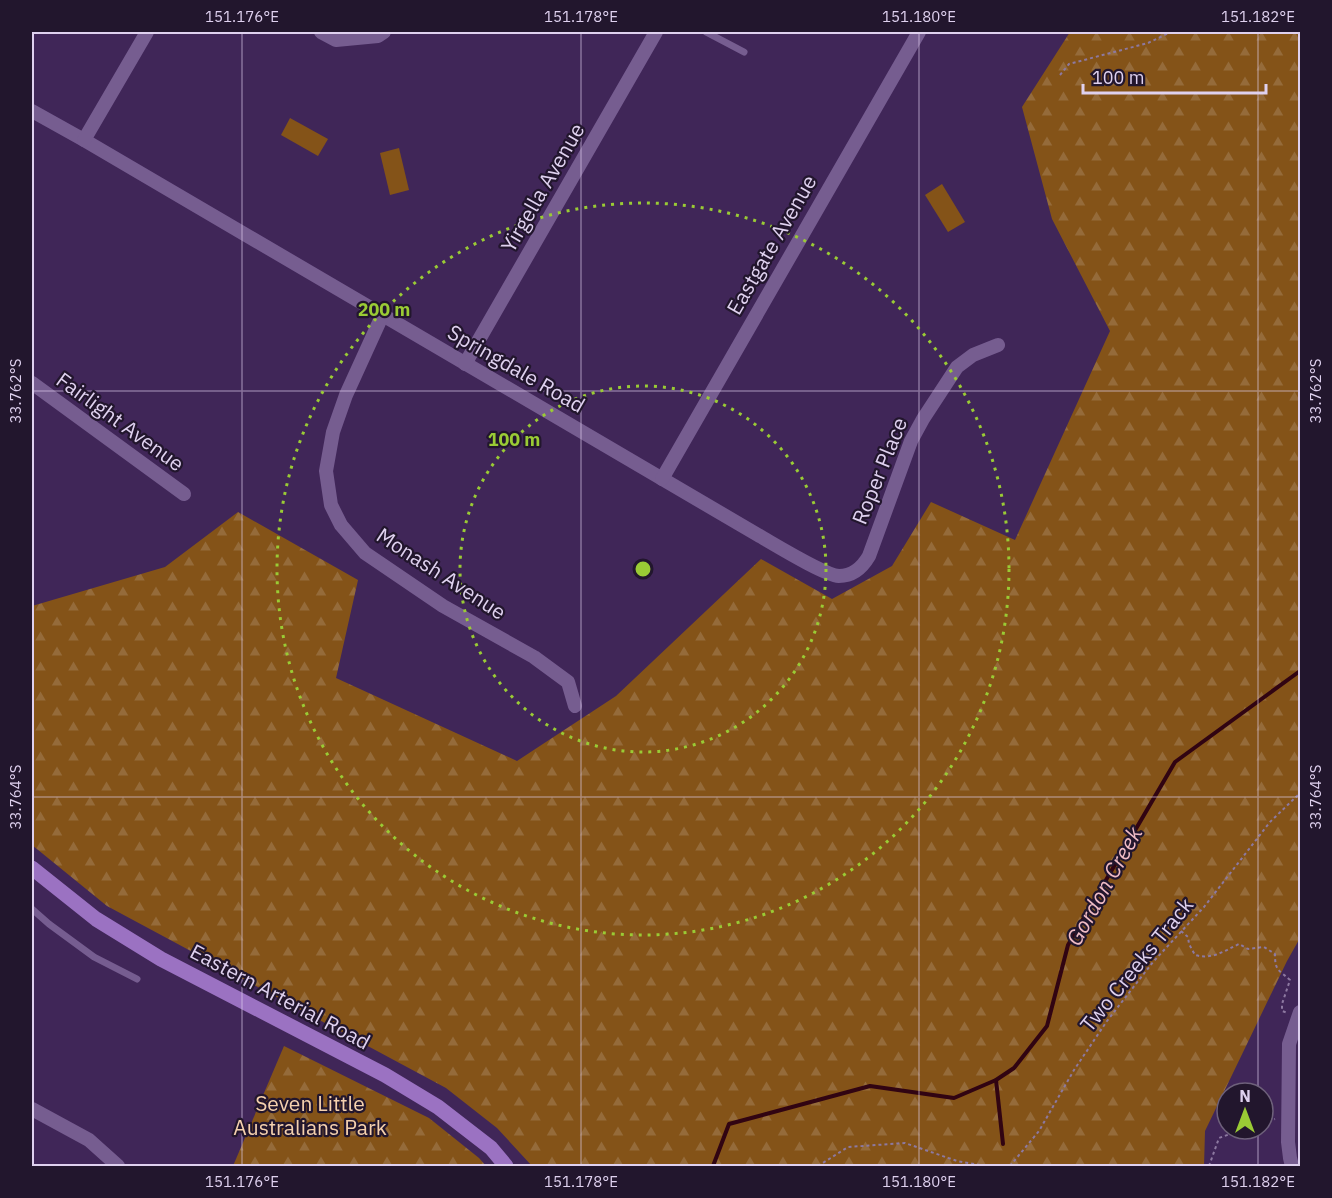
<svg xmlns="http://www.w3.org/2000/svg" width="1332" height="1198" viewBox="0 0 1332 1198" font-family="'IBM Plex Sans',sans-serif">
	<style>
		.forest { fill: url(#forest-firs) }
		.park { fill: #845318 }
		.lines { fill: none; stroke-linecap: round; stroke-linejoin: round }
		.stream { stroke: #310412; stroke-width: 4 }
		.path { stroke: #8d79a1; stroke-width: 2; stroke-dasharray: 3 3; stroke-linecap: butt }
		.lane { stroke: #765d90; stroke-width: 7 }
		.street { stroke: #765d90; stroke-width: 14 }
		.secondary { stroke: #9b72c2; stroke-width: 15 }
		.ticks { fill: none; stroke: #dfd1ef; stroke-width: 1.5; stroke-opacity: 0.45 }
		.ring { fill: none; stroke: #9acb35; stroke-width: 3; stroke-dasharray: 3 6 }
		.labels { text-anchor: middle; stroke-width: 4.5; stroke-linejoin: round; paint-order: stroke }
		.street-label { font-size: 21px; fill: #dfd1ef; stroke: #22162d }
		.park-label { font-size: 21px; fill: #f5d1ae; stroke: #22162d }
		.water-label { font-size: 22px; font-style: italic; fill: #f0bcc5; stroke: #22162d }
		.centre { fill: #9acb35; stroke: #22162d; stroke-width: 3 }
		.ring-label { font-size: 18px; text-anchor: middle; font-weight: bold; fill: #9acb35; stroke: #22162d; stroke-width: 4.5; stroke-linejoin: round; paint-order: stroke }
		.neatline { fill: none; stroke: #dfd1ef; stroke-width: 2 }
		.ticks-label { font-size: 15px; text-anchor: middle; fill: #dfd1ef }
	</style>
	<defs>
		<pattern id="forest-firs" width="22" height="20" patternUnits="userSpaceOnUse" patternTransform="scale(1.5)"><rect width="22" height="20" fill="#845318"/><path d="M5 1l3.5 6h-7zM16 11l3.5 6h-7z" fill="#956b3a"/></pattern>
	</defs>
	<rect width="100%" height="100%" fill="#402658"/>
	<g class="forest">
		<path d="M1070,32h230v906l-13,23 -82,170 -1,35h-672l-35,-38 -51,-40 -339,-182 -75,-61v-239l133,-39 73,-55 120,68 -22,98 181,83 99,-65 145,-137 71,40 60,-33 39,-64 84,38 95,-209 -58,-112 -30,-112z"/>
		<path d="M284,1046l145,72 50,40 7,8h-253z"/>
	</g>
	<g class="park">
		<path d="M290,118l38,21 -10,17 -37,-21z"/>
		<path d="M399,148l10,42 -19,5 -10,-42z"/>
		<path d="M942,184l23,38 -17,10 -23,-37z"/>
	</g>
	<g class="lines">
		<g class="stream">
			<path d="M996,1080l7,64"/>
			<path d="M713,1166l16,-42 141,-38 84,12 42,-18 18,-12 33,-42 21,-81 107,-183 125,-91"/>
		</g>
		<g class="path">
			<path d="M1060,75l9,-11 79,-21 23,-11"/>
			<path d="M1181,931l7,6 1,7 6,11c17,5 29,-4 44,-11l9,5 16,-2 11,7c0,17 3,15 15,26l-8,24v7l6,2"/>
			<path d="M1263,1123l12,-4"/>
			<path d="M818,1166l30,-19 57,-4 52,18 28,5"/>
			<path d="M1010,1166l29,-35 35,-61 33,-49 46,-59 51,-55 66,-85 30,-29"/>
			<path d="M1209,1166l10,-28 25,-9"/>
		</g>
		<g class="lane">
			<path d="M706,32l38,20"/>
			<path d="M32,909l17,15 45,33 43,22"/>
		</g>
		<g class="street">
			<path d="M321,32l15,8 42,-4 6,-4"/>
			<path d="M32,111l52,29 674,395c16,9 66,40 81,41 14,0 23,-8 30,-20l42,-115 12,-22 34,-52 16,-12 25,-10"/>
			<path d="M84,140l63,-108"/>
			<path d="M382,316l-36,79 -13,37 -7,39 5,34 10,20 24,28 78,53 91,51 34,25 7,24"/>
			<path d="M465,364l191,-332"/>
			<path d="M32,383l152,111"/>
			<path d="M662,479l257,-447"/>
			<path d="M32,1109l57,31 29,26"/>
			<path d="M1292,1166l-2,-8 -2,-16 1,-98 11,-32"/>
		</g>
		<path class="secondary" d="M32,868l64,51 65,40 224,116 53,32 53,41 15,18"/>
	</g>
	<path class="ticks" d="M242,32v1134M581,32v1134M919,32v1134M1258,32v1061M32,391h1268M32,797h1268M1258,1129v37"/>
	<g class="ring">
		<circle cx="643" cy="569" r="183"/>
		<circle cx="643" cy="569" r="366"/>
	</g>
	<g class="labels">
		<g class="street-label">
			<text transform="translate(543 188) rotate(-60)" y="7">Yirgella Avenue</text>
			<text transform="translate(772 245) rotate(-60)" y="7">Eastgate Avenue</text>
			<text transform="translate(516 369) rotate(30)" y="7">Springdale Road</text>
			<text transform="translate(120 422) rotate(36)" y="7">Fairlight Avenue</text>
			<text transform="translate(880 471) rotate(-68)" y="7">Roper Place</text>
			<text transform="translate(441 574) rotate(33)" y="7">Monash Avenue</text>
			<text transform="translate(1137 965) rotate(-51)" y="7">Two Creeks Track</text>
			<text transform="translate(280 997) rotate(28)" y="7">Eastern Arterial Road</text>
		</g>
		<g class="park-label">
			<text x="310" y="1111">Seven Little<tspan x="310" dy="24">Australians Park</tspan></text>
		</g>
		<g class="water-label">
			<text transform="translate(1104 886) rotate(-61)" y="8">Gordon Creek</text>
		</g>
	</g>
	<circle cx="643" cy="569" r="9" class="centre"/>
	<g class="ring-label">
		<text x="384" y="316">200 m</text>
		<text x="514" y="446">100 m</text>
	</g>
	<rect width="1332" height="1198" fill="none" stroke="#22162d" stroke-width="66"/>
	<g transform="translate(1245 1111)"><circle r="28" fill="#22162d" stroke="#6e617b" stroke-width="1.5"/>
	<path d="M0-4.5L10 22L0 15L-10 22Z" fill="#9acb35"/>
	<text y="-9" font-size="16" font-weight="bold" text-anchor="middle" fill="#dfd1ef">N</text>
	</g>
	<path d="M1083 84v9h183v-9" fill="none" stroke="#dfd1ef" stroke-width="3"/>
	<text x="1092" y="84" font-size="18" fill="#dfd1ef" stroke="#22162d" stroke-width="4.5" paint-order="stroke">100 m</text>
	<rect x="33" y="33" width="1266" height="1132" class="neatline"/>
	<g class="ticks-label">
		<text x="242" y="22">151.176°E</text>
		<text x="581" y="22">151.178°E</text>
		<text x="919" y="22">151.180°E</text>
		<text x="1258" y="22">151.182°E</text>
		<text transform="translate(16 391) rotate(-90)" y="5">33.762°S</text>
		<text transform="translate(1316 391) rotate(-90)" y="5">33.762°S</text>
		<text transform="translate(16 797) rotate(-90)" y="5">33.764°S</text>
		<text transform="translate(1316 797) rotate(-90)" y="5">33.764°S</text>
		<text x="242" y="1187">151.176°E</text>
		<text x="581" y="1187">151.178°E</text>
		<text x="919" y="1187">151.180°E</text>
		<text x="1258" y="1187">151.182°E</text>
	</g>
</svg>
